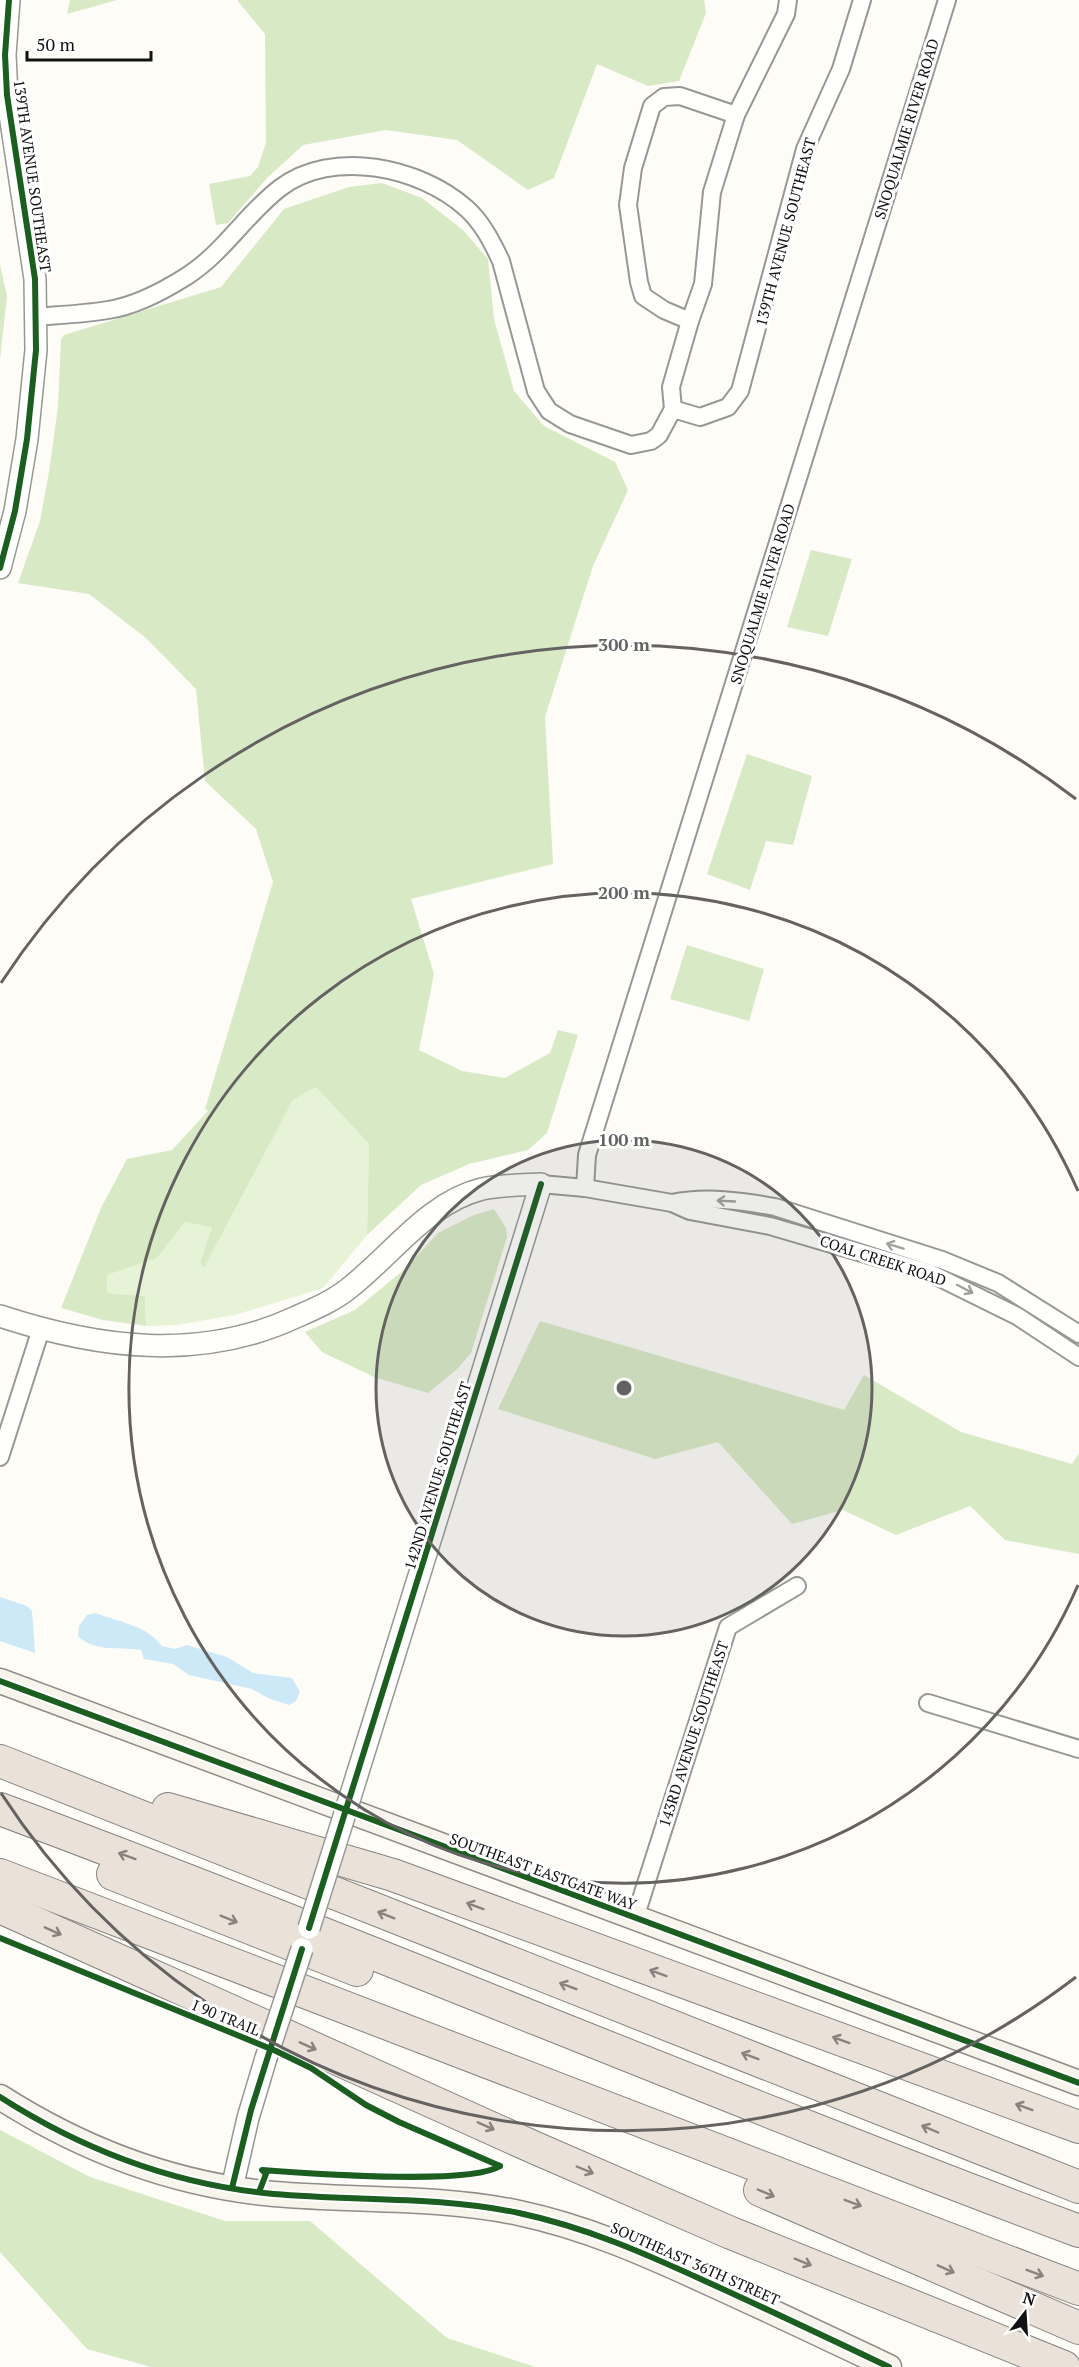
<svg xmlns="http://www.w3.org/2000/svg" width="1079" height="2367" viewBox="0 0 1079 2367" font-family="'PT Serif',serif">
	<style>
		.green { fill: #e7f3d7 }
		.forest { fill: #d8eac5 }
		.water { fill: #cde8f7 }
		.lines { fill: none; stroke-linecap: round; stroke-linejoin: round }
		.minor-casing { stroke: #979795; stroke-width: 20 }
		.tertiary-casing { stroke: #979795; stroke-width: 24 }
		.secondary-casing { stroke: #8e8d8b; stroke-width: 27 }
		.motorway-casing { stroke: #858482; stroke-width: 34 }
		.minor { stroke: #fffffe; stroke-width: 16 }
		.tertiary { stroke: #fffffe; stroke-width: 21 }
		.secondary { stroke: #f6f4eb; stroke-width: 24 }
		.motorway { stroke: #eae1d8; stroke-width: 32 }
		.tertiary-bridge-casing { stroke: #979795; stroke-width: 24; stroke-linecap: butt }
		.tertiary-bridge { stroke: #fffffe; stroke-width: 21 }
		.cycleway-casing { stroke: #fff; stroke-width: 10 }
		.cycleway { stroke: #1b5e20; stroke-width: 6 }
		.oneway { stroke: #a0a09f }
		.oneway2 { stroke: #88837e }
		.ring { fill: none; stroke: #646362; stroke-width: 3 }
		.labels { text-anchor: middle; stroke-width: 6; stroke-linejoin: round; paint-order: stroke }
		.street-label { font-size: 15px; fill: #111; stroke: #fff }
		.centre { fill: #646362; stroke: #fff; stroke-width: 3 }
		.ring-label { font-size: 18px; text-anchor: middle; font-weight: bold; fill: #646362; stroke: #fff; stroke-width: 6; stroke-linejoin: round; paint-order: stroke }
	</style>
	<rect width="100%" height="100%" fill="#fdfcf7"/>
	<path class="green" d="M316,1087l53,57 -2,91 -44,53 -88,27 -59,10 -30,1 -1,-30 -38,-3 -1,-18 51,-17 28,-36 27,4 -12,36 4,6 89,-168z"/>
	<g class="forest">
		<path d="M70,0h47l-50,14z"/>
		<path d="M237,0h467l2,13 -27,68 -31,5 -51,-22 -43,114 -26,12 -71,-50 -71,-10 -83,15 -36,33 -39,45 -12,2 -7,-41 41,-8 8,-9 8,-25 -1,-108z"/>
		<path d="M382,183l40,15 41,32 25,29 6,60 20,72 30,35 71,36 13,28 -35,76 -48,151 8,147 -142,35 23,75 -15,76 43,21 43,7 45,-25 8,-23 20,5 -31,98 -19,17 -59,14 -48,21 -54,50 2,-91 -53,-57 -23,13 -89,168 -4,-6 12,-35 -27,-5 -28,36 -50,17v18l38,3 1,30 -43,-6 -42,-12 40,-100 26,-49 45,-9 36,-39 -3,-2 68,-227 -17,-53 -51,-48 -9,-92 -50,-51 -57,-44 -71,-11 22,-62 9,-49 9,-65 3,-68 3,-4 157,-48 63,-78 65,-22z"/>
		<path d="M0,265l7,31 -7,63z"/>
		<path d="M811,550l41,9 -24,77 -41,-9z"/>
		<path d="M747,754l65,22 -19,69 -27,-4 -16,49 -43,-16z"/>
		<path d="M687,945l77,24 -15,52 -79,-22z"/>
		<path d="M494,1209l12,19 1,9 -36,116 -14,16 -29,24 -54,-16 -52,-25 -17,-20 50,-22 50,-41 33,-36 36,-18z"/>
		<path d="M540,1321l304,89 20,-35 97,57 111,32 7,-11v101l-74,-14 -35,-34 -74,29 -53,-25 -51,14 -74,-82 -63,17 -157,-50z"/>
		<path d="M0,2130l90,47 135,44h85l137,117 88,29h-384l-64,-18 -87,-97z"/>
	</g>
	<g class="water">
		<path d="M0,1597l27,9 5,5 3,42 -35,-12z"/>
		<path d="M95,1613c24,9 51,12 67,33l13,3 12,-4 40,12 26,16 39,5 8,14 -4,9 -7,4 -21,-7 -16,-9 -63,-14 -16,-11 -29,-5 -3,-9c-23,-4 -45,3 -63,-14l1,-10 8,-11z"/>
	</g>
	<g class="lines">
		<defs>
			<g id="minor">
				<path d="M788,0l-2,14 -50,101 -24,77 -9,92 -13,37 -19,66 2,22 27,8 28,-10 12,-16 65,-242 36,-80 21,-69"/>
				<path d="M35,317c24,-2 49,-3 73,-7 27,-4 57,-20 79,-34 36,-23 59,-62 93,-88 52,-40 140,-21 186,20 16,14 26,34 35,53l35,130 13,20 21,13 61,21 20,-4 8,-6 14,-26"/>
				<path d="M690,321l-26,-11 -21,-14 -4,-14 -11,-77 5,-37 19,-62 12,-9 16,-1 56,19"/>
				<path d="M541,1184l44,4 87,15 18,8 80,15 160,47 87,43 62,41"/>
				<path d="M585,1188l2,-33 360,-1155"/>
				<path d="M672,1203c34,-7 70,-2 103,4l167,53 56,23 81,51"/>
				<path d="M0,1457l41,-128"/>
				<path d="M928,1703l151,46"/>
				<path d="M635,1918l93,-291 69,-41"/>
			</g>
			<g id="tertiary">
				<path d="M0,568l15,-57 12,-72 9,-89 -1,-71 -28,-184 -2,-40 4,-55"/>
				<path d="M0,1316c97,32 200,46 296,1 18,-8 37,-16 52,-28 43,-33 80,-87 134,-100 19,-4 39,-4 59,-5l-184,591"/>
				<path d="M232,2188l16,-70 18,-60"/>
			</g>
			<g id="secondary">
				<path d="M0,1681l1079,402"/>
				<path d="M0,2097c83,53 175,88 274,97 81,7 165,2 245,19 66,14 125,40 186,68 62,28 123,57 184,86"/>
			</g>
			<g id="motorway">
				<path d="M0,1761l1079,426"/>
				<path d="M0,1809c362,135 717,287 1079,422"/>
				<path d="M168,1809l225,66 686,252"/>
				<path d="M113,1874l244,96"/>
				<path d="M0,1875l1079,414"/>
				<path d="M0,1907l533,240 198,86 333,134"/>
				<path d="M760,2190l319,138"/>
			</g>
		</defs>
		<use href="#minor" class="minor-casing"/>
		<use href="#tertiary" class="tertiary-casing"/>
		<use href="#secondary" class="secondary-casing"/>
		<use href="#motorway" class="motorway-casing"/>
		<use href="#minor" class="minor"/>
		<use href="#tertiary" class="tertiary"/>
		<use href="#secondary" class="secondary"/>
		<use href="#motorway" class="motorway"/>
		<defs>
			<g id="tertiary-bridge">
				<path d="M309,1928l48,-153"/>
				<path d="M266,2058l36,-109"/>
			</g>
		</defs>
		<use href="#tertiary-bridge" class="tertiary-bridge-casing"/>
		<use href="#tertiary-bridge" class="tertiary-bridge"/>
		<defs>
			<g id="cycleway">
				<path d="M0,568l15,-57 12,-72 9,-89 -1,-71 -28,-184 -2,-40 4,-55"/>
				<path d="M0,1681l1079,402"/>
				<path d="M309,1928l232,-744"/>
				<path d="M0,1938l276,113 35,17 55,37 33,17 101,44"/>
				<path d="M0,2097c83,53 175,88 274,97 81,7 165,2 245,19 66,14 125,40 186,68 62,28 123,57 184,86"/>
				<path d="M232,2188l19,-78 51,-161"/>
				<path d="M259,2192l7,-18 -4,-4c44,3 207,16 238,-4"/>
			</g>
		</defs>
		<use href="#cycleway" class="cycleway-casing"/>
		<use href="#cycleway" class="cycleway"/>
	</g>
	<defs><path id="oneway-shaft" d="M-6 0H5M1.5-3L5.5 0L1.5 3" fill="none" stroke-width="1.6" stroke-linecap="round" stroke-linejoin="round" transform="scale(1.5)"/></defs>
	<g class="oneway">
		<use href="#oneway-shaft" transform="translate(726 1201) rotate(-177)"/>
		<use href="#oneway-shaft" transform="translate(895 1246) rotate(-163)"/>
		<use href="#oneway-shaft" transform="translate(965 1289) rotate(28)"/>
	</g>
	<g class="oneway2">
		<use href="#oneway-shaft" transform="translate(127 1856) rotate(-160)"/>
		<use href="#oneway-shaft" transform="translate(475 1906) rotate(-160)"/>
		<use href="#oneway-shaft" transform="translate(386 1915) rotate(-158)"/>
		<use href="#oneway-shaft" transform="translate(229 1919) rotate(22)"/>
		<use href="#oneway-shaft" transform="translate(53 1931) rotate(24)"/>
		<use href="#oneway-shaft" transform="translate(658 1973) rotate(-160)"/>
		<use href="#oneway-shaft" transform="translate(568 1986) rotate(-159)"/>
		<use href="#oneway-shaft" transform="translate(841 2040) rotate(-160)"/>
		<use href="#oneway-shaft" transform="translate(308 2046) rotate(24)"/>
		<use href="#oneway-shaft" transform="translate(750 2056) rotate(-159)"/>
		<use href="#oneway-shaft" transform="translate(1024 2107) rotate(-160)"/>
		<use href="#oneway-shaft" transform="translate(486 2126) rotate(24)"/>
		<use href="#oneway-shaft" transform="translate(930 2129) rotate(-157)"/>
		<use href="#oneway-shaft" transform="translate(585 2170) rotate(23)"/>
		<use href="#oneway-shaft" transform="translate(766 2193) rotate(23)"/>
		<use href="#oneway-shaft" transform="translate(853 2203) rotate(21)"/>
		<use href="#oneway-shaft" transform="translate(803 2262) rotate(22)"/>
		<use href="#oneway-shaft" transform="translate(946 2269) rotate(24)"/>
		<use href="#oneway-shaft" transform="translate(1035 2273) rotate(20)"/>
	</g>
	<circle cx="624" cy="1388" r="248" fill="#646362" fill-opacity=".12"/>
	<g class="ring">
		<circle cx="624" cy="1388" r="248"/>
		<path d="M1078 1585A495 495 0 1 1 1078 1191"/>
		<path d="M1076 1977A743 743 0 0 1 1 1793M1 983A743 743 0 0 1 1076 799"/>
	</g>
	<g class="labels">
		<g class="street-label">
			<text transform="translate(907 129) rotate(-73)" y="5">SNOQUALMIE RIVER ROAD</text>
			<text transform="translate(32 176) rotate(82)" y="5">139TH AVENUE SOUTHEAST</text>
			<text transform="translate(786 232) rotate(-75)" y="5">139TH AVENUE SOUTHEAST</text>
			<text transform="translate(763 594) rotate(-73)" y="5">SNOQUALMIE RIVER ROAD</text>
			<text transform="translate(883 1261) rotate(18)" y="5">COAL CREEK ROAD</text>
			<text transform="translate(438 1476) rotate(-73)" y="5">142ND AVENUE SOUTHEAST</text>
			<text transform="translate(694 1734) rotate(-72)" y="5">143RD AVENUE SOUTHEAST</text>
			<text transform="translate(543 1872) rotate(20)" y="5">SOUTHEAST EASTGATE WAY</text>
			<text transform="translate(226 2018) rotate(22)" y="5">I 90 TRAIL</text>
			<text transform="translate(695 2264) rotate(24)" y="5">SOUTHEAST 36TH STREET</text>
		</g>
	</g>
	<circle cx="624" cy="1388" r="9" class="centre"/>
	<g class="ring-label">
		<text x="624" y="651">300 m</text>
		<text x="624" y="899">200 m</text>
		<text x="624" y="1146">100 m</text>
	</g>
	<g transform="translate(1025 2313) rotate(17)" stroke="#ffffff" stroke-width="4.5" paint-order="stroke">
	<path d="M0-4.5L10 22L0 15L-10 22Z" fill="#111111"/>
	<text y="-9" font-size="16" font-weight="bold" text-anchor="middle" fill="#111111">N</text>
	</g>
	<path d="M27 51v9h124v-9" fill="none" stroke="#111111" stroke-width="3"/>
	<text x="36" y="51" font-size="18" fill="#111111" stroke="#ffffff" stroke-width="4.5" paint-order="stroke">50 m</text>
</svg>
